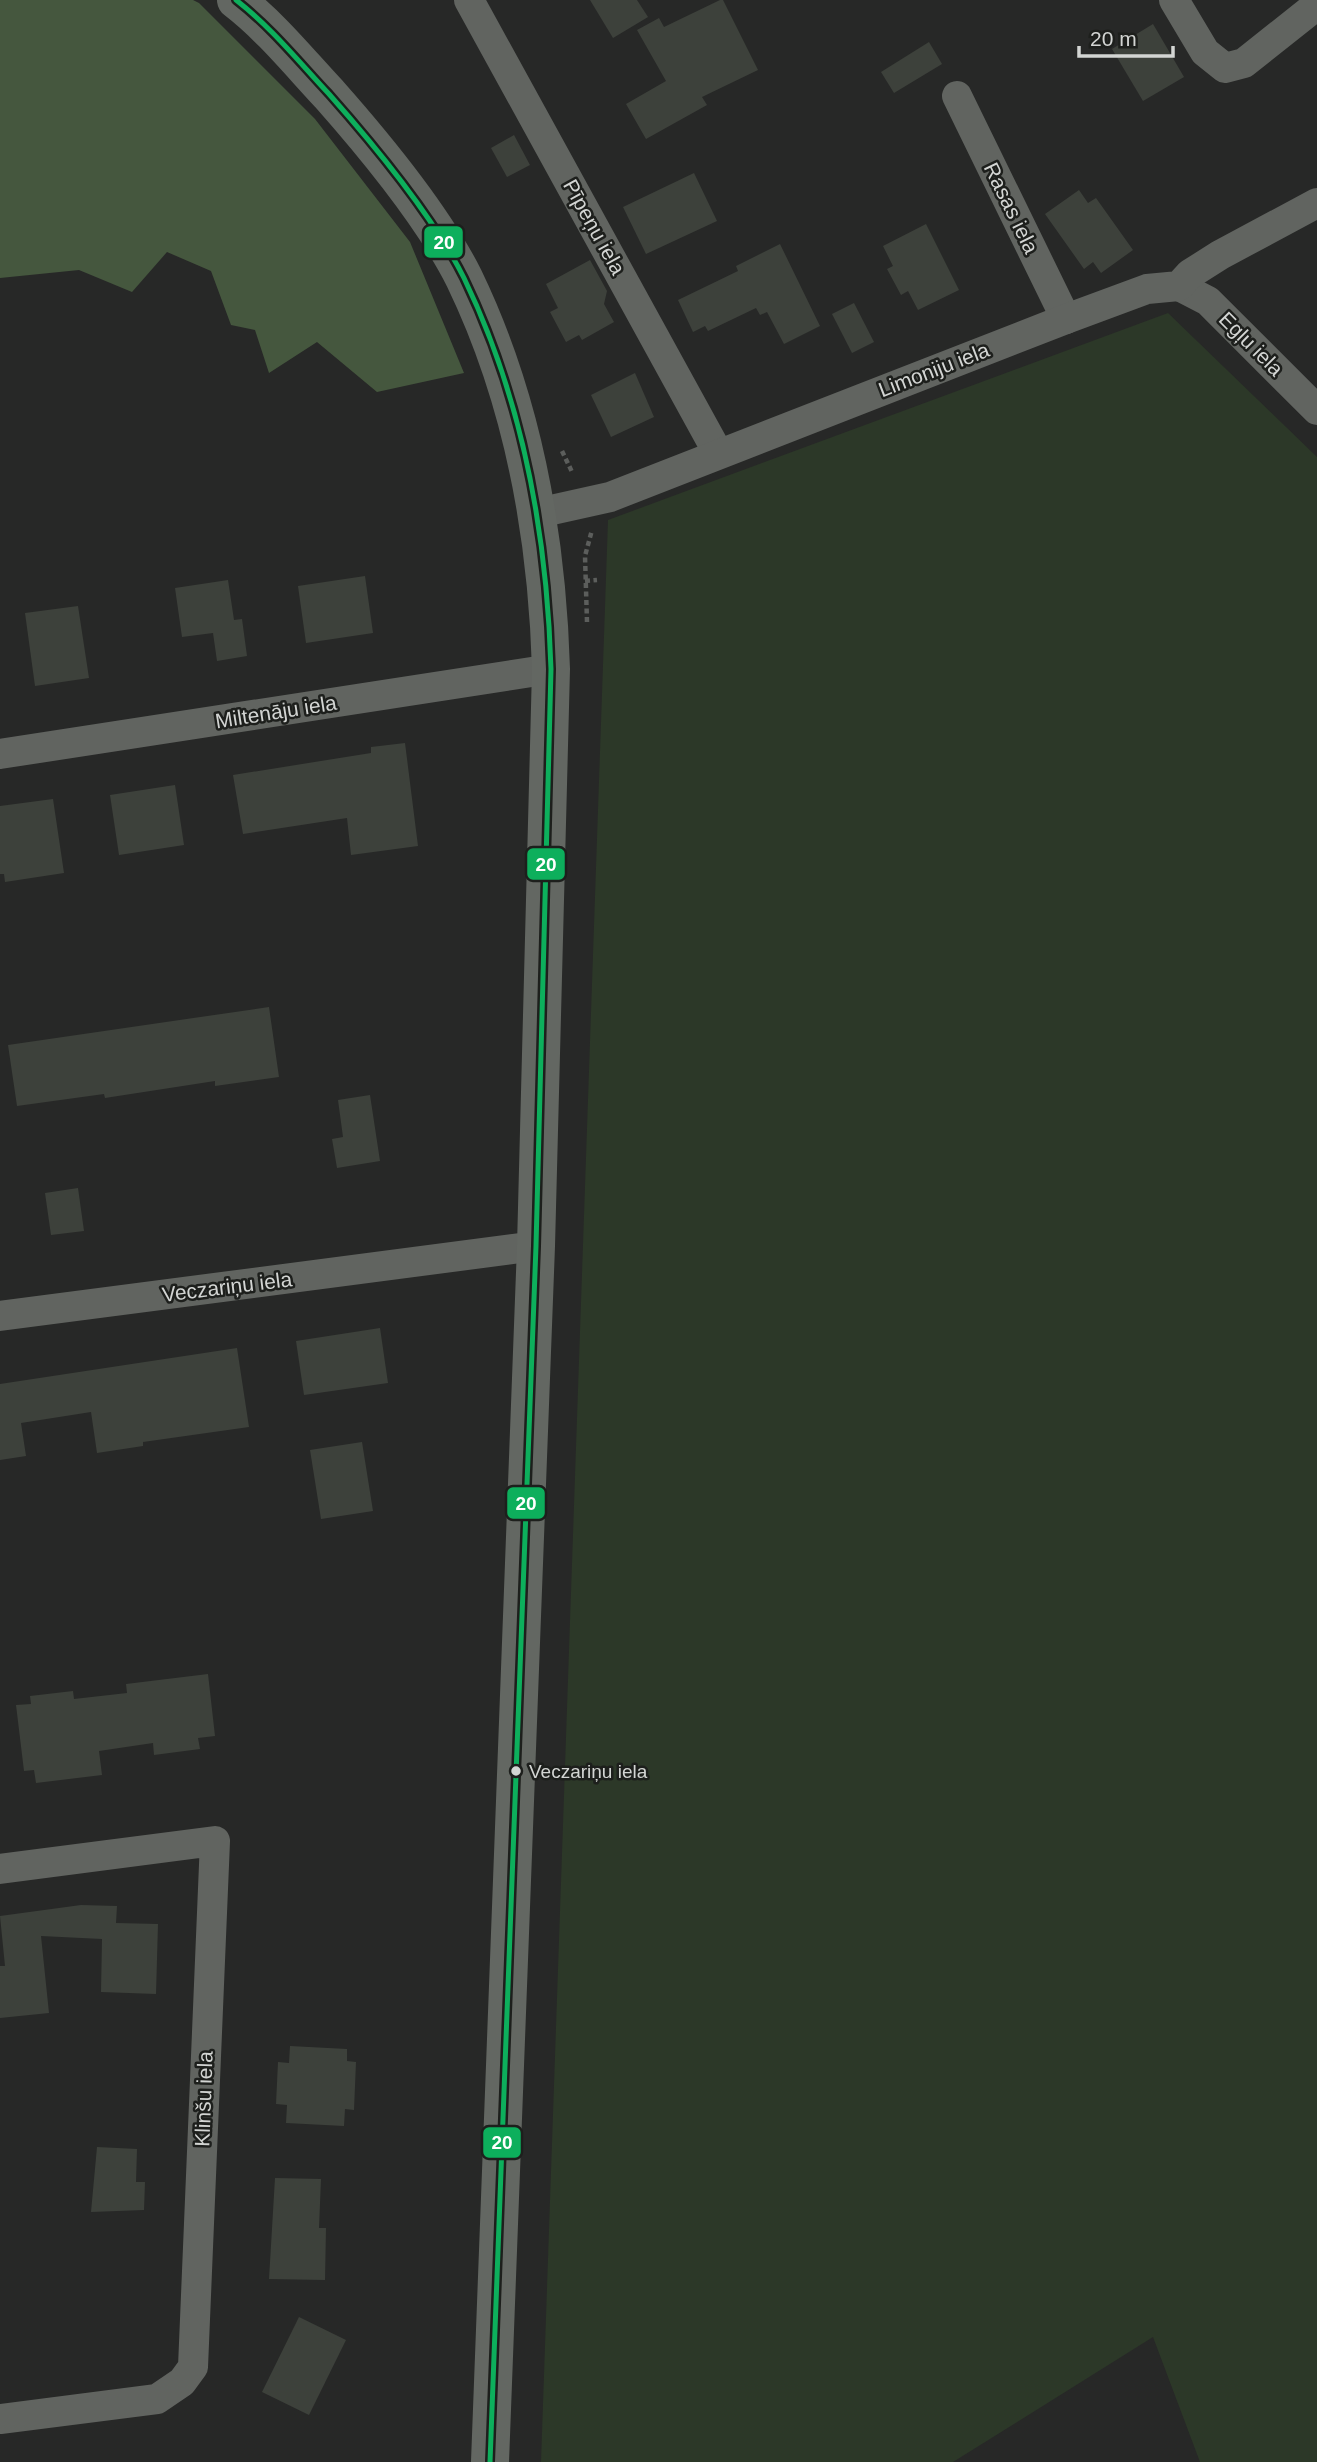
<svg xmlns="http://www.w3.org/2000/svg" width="1317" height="2462" viewBox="0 0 1317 2462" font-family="Arial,sans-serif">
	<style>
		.green { fill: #2c3828 }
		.forest { fill: #45573e }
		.building { fill: #3d413b }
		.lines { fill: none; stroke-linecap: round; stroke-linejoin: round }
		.path { stroke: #5c5e5c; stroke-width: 4.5; stroke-dasharray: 5 3.5; stroke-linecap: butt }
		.minor { stroke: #616460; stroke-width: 30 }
		.secondary { stroke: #636762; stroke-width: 38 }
		.bus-1-casing { stroke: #1d1f1c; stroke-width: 10 }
		.bus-1 { stroke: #0daf5c; stroke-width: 5 }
		.bus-dot { fill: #d3d5d3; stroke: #1d1f1c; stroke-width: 2.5 }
		.labels { text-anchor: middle; stroke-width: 5; stroke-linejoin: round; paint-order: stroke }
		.bus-label { font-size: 19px; fill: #d3d5d3; stroke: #1d1f1c; text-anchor: start }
		.street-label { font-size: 21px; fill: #d3d5d3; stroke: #1d1f1c }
		.line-badge { stroke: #1d1f1c; stroke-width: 2.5 }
		.badge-label { font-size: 19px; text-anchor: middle; font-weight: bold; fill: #fff }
	</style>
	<rect width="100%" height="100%" fill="#272827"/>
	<path class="green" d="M1168,313l149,144v2005h-117l-47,-125 -200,125h-412l67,-1942z"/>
	<path class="forest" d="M0,0h193l6,3 116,116 95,123 54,131 -87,19 -60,-50 -48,31 -14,-43 -24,-5 -20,-54 -44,-19 -35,40 -53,-22 -79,8z"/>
	<g class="building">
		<path d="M590,0h47l11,17 -35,21z"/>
		<path d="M720,0h3l35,70 -56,27 5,8 -61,34 -20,-35 40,-23 -29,-51 22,-12 5,9z"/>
		<path d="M1153,24l31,53 -41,24 -31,-52z"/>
		<path d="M929,42l13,22 -48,29 -13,-21z"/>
		<path d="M514,135l16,30 -23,12 -16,-29z"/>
		<path d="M694,173l23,48 -71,33 -23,-47z"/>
		<path d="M1079,190l9,13 8,-5 37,52 -32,23 -8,-11 -9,7 -39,-55z"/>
		<path d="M926,224l33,66 -41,20 -10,-19 -7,4 -14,-26 6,-3 -10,-20z"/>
		<path d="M780,244l40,82 -36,18 -17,-32 -7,3 -4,-7 -48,23 -3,-5 -12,6 -15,-32 60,-29 -2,-5z"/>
		<path d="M590,260l17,31 -3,13 10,18 -32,18 -3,-5 -13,7 -16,-30 8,-4 -12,-24z"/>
		<path d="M854,303l20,39 -22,11 -20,-39z"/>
		<path d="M635,373l19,44 -43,20 -20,-42z"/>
		<path d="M365,576l8,57 -67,10 -8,-57z"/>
		<path d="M228,580l6,40 8,-1 5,37 -30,5 -4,-28 -31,4 -7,-49z"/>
		<path d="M78,606l11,72 -54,8 -10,-73z"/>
		<path d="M405,743l13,103 -67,9 -4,-37 -104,16 -10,-59 138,-22v-6z"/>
		<path d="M175,785l9,60 -65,10 -9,-60z"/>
		<path d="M53,799l11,74 -59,9 -1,-8h-4v-68z"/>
		<path d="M269,1007l10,70 -64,9v-5l-110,17 -1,-4 -87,12 -9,-61z"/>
		<path d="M370,1095l10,66 -43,7 -5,-29 11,-2 -5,-37z"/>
		<path d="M78,1188l6,43 -33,4 -6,-42z"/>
		<path d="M380,1328l8,55 -84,12 -8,-54z"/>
		<path d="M237,1348l12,79 -106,15v4l-46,7 -6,-41 -70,11 5,33 -26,4v-76z"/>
		<path d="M362,1442l11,69 -52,8 -11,-69z"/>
		<path d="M208,1674l7,62 -17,2 2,11 -46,6 -1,-12 -54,8 3,24 -66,8 -2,-13 -10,1 -8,-66 15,-1 -1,-8 43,-5 1,8 53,-6 -1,-9z"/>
		<path d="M81,1905l36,1 -1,17 42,1 -2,70 -55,-2 1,-53 -61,-3 8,77 -49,5v-52h5l-5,-50z"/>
		<path d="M290,2046l57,3v12l9,1 -2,48 -9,-1 -1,17 -58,-3 1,-18 -11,-1 2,-42 11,1z"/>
		<path d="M97,2147l40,2 -1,33h9l-1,28 -53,2z"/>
		<path d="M275,2178l46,1 -2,49h7l-1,52 -56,-1z"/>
		<path d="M299,2317l47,23 -37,75 -47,-23z"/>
	</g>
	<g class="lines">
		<g class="path">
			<path d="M562,451l11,23"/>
			<path d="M585,581l12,-1"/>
			<path d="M587,622l-2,-66 7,-26"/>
		</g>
		<g class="minor">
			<path d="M469,0l249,453"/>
			<path d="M1174,0l31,52 20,16 19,-5 73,-58"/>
			<path d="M957,96l109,223"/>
			<path d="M1179,286l29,15 109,109"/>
			<path d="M538,513l72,-16 456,-178 81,-30 32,-3 11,-12 30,-19 97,-52"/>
			<path d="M0,754l551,-85"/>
			<path d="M0,1316l536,-70"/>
			<path d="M0,1869l215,-28 -22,526 -11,15 -25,17 -157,20"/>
		</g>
		<path class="secondary" d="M236,0c35,27 63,62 93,94 46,52 104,122 135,184 59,122 83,257 87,391l-15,577 -46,1216"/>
		<defs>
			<path id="bus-1" d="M236,0c35,27 63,62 93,94 46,52 104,122 135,184 59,122 83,257 87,391l-15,577 -46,1216"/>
		</defs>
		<use href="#bus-1" class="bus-1-casing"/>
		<use href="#bus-1" class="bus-1"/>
	</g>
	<circle class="bus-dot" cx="516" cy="1771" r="6"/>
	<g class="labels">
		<g class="bus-label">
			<text x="529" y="1778">Veczariņu iela</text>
		</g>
		<g class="street-label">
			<text transform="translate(1011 208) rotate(64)" y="7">Rasas iela</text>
			<text transform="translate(594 227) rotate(61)" y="7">Pīpeņu iela</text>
			<text transform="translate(1251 344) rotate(45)" y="7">Egļu iela</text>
			<text transform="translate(934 370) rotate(-21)" y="7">Limoniju iela</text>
			<text transform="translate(276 712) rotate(-9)" y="7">Miltenāju iela</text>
			<text transform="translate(227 1287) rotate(-7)" y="7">Veczariņu iela</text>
			<text transform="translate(204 2099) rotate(-88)" y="7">Klinšu iela</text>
		</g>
	</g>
	<g class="line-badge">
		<rect x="423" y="225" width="41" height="34" rx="7" fill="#0daf5c"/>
		<rect x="526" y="847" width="40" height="34" rx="7" fill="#0daf5c"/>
		<rect x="506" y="1486" width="40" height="34" rx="7" fill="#0daf5c"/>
		<rect x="482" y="2126" width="40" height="33" rx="7" fill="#0daf5c"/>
	</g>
	<g class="badge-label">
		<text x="444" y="249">20</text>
		<text x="546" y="871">20</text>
		<text x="526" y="1510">20</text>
		<text x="502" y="2149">20</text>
	</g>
	<path d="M1079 46v10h94v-10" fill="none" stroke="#d3d5d3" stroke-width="3.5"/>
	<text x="1090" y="46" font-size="21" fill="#d3d5d3" stroke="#1d1f1c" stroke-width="5" paint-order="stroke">20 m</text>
</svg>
